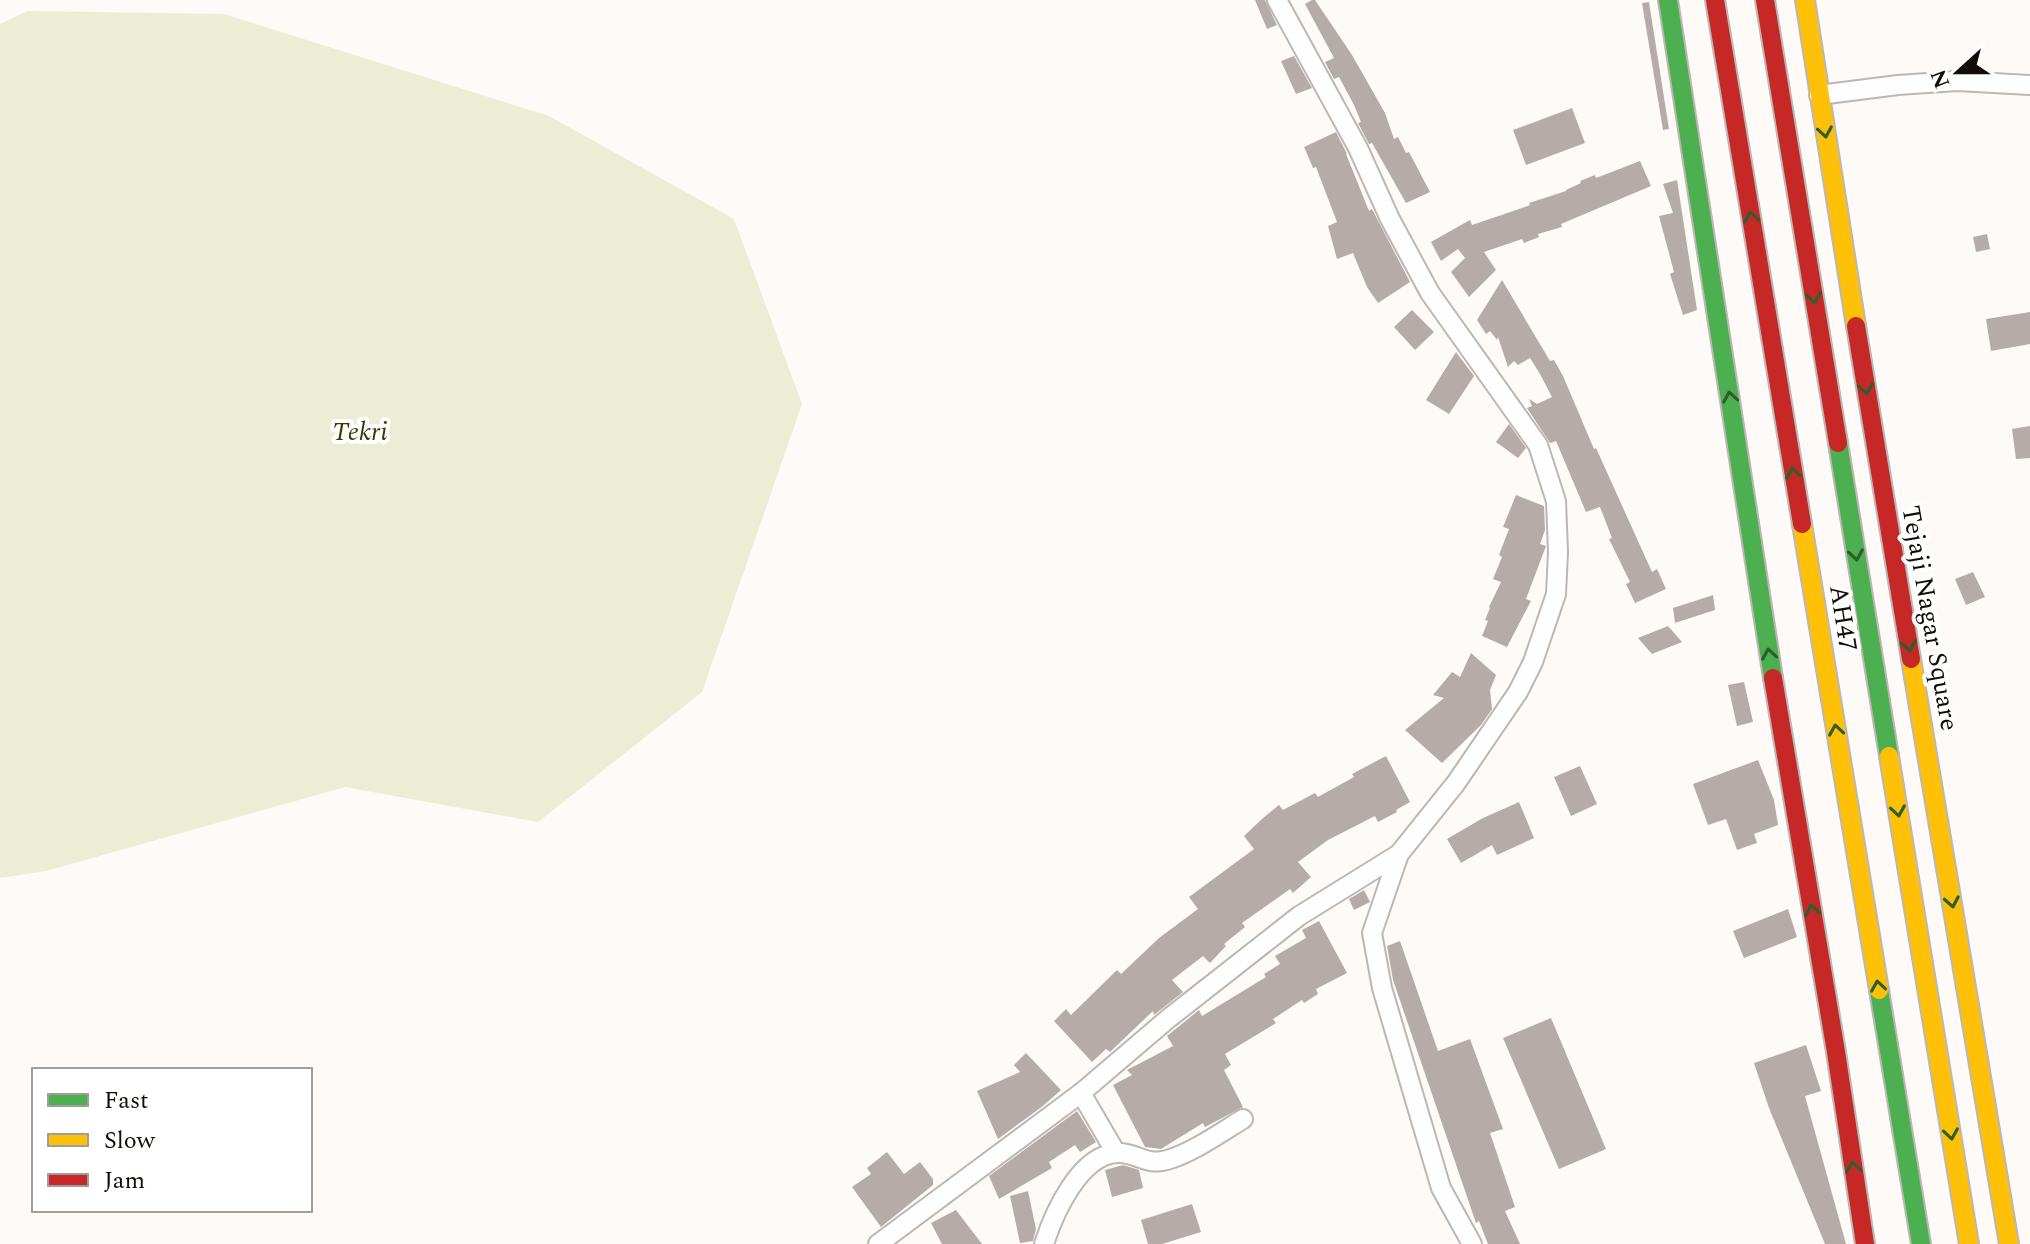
<svg xmlns="http://www.w3.org/2000/svg" width="2030" height="1244" viewBox="0 0 2030 1244" font-family="Spectral,serif">
	<style>
		.green { fill: #ecedd5 }
		.building { fill: #b5aca9 }
		.lines { fill: none; stroke-linecap: round; stroke-linejoin: round }
		.street-casing { stroke: #bcb7b3; stroke-width: 22 }
		.fast-casing { stroke: #bcb7b3; stroke-width: 22 }
		.slow-casing { stroke: #bcb7b3; stroke-width: 22 }
		.jam-casing { stroke: #bcb7b3; stroke-width: 22 }
		.street { stroke: #fffefe; stroke-width: 18 }
		.fast { stroke: #4caf50; stroke-width: 18 }
		.slow { stroke: #ffc107; stroke-width: 18 }
		.jam { stroke: #c62828; stroke-width: 18 }
		.oneway { stroke: #2f5e2c }
		.labels { text-anchor: middle; stroke-width: 8; stroke-linejoin: round; paint-order: stroke }
		.park-label { font-size: 26px; font-style: italic; fill: #393b07; stroke: #fff }
		.street-label { font-size: 26px; fill: #120c07; stroke: #fff }
	</style>
	<rect width="100%" height="100%" fill="#fdfaf8"/>
	<path class="green" d="M27,11l197,3 325,102 185,103 68,185 -100,288 -164,130 -193,-35 -299,84 -46,7v-854z"/>
	<g class="building">
		<path d="M1255,0h10l12,25 -10,4z"/>
		<path d="M1312,0h3l37,55 33,58 9,26 4,-2 8,16 3,-1 21,40 -24,11 -34,-60 -3,1 -11,-21 3,-1 -7,-17 -15,-28 -5,2 -9,-17 9,-4 -29,-54z"/>
		<path d="M1649,2l20,127 -6,1 -21,-127z"/>
		<path d="M1294,56l18,32 -16,6 -15,-33z"/>
		<path d="M1572,108l13,35 -59,22 -13,-35z"/>
		<path d="M1336,132l11,22h-1l23,57 3,-2 38,73 -32,21 -11,-16 -14,-34 -16,6 -9,-33 9,-4 -21,-55 -3,1 -9,-21z"/>
		<path d="M1640,161l11,25 -90,38 1,3 -24,7 1,3 -15,6 -2,-4 -38,13 12,18 -27,27 -18,-25 14,-14 -7,-9 -17,12 -10,-19 39,-22 2,5 44,-15 14,-5 -1,-2 37,-12v-1l15,-7 -1,-2 15,-6 1,3z"/>
		<path d="M1677,180l20,130 -14,5 -13,-41 4,-2 -15,-56 14,-3 -10,-29z"/>
		<path d="M1987,234l3,15 -14,3 -3,-15z"/>
		<path d="M1502,280l48,81 4,-1 9,16 31,73 2,-1 56,124 5,-3 9,20 -31,14 -9,-19 4,-2 -21,-43 3,-1 -12,-31 -14,5 -30,-71 -6,2 -23,-35 5,-2 -3,-7 8,5 15,-7 -12,-23 -10,-16 -12,7 -4,-4 -6,6 -10,-30 -1,3 -7,-9 -4,3 -9,-14z"/>
		<path d="M1412,310l22,22 -19,18 -21,-23z"/>
		<path d="M2030,312v32l-39,7 -5,-32z"/>
		<path d="M1456,352l18,24 -25,38 -23,-14z"/>
		<path d="M1509,424l17,24 -8,10 -22,-16z"/>
		<path d="M2030,426v32l-14,1 -4,-30z"/>
		<path d="M1516,495l28,11 1,24 -5,14 6,2 -20,53 5,2 -24,46 -25,-11 6,-15 -3,-1 5,-12 -1,-1 12,-25 -8,-3 9,-22 -3,-2 10,-26 -6,-2z"/>
		<path d="M1973,572l12,25 -19,8 -11,-26z"/>
		<path d="M1713,595l2,15 -40,13 -2,-15z"/>
		<path d="M1668,626l14,16 -30,12 -14,-16z"/>
		<path d="M1471,653l25,22 -6,15 2,19 -11,16 -39,38 -37,-33 39,-32 -11,-3 19,-23 8,5z"/>
		<path d="M1744,682l9,40 -16,4 -9,-41z"/>
		<path d="M1386,756l24,46 -14,8 1,2 -19,10 -3,-6 -47,24 -30,22 13,15 -18,16 -3,-4 -48,34 3,4 -21,17 2,2 -16,17 -7,-7 -31,24 11,12 -29,23 -1,-4 -43,41 -4,-3 -14,13 -38,-41 12,-12 5,6 46,-45 4,4 38,-36 39,-29 -9,-12 65,-48 -10,-13 19,-18 16,-13 4,5 32,-17 3,4 36,-20 -2,-3z"/>
		<path d="M1758,760l16,40 4,25 -24,9 3,9 -20,7 -11,-31 -18,6 -15,-41z"/>
		<path d="M1580,766l17,38 -26,12 -17,-39z"/>
		<path d="M1519,802l15,36 -37,17 -5,-10 -31,18 -14,-24 36,-21z"/>
		<path d="M1364,890l6,12 -16,8 -5,-11z"/>
		<path d="M1788,909l9,28 -53,21 -11,-27z"/>
		<path d="M1319,921l28,52 -31,16 2,5 -14,9 -2,-3 -29,19 3,4 -51,31 6,11 -7,5 19,37 -38,20 -2,-4 -42,26 -16,-2 -32,-62 19,-10 -5,-5 46,-24 -6,-10 32,-26 3,6 64,-39 -2,-3 16,-10 -5,-8 31,-18 -4,-8z"/>
		<path d="M1400,941l38,110 32,-12 33,90 -13,4 25,74 -10,4 15,33h-32l-9,-23 -3,2 -83,-243 -6,-34z"/>
		<path d="M1551,1018l55,131 -47,20 -56,-131z"/>
		<path d="M1806,1045l15,46 -16,5 41,148h-21l-56,-136 -15,-45z"/>
		<path d="M1026,1053l35,37 -18,16 -45,33 -21,-48 43,-19 -6,-7z"/>
		<path d="M1077,1111l19,31 -16,10 -5,-7 -26,17 3,6 -53,31 -10,-23z"/>
		<path d="M887,1152l17,22 16,-12 13,17v6l-52,42 -29,-40 19,-13 -4,-6z"/>
		<path d="M1123,1165l16,5 4,18 -31,9 -7,-27z"/>
		<path d="M1028,1191l8,38 -3,12 -13,2 -10,-47z"/>
		<path d="M1192,1204l9,28 -39,12h-14l-7,-24z"/>
		<path d="M956,1210l26,34h-40l-11,-21z"/>
	</g>
	<g class="lines">
		<defs>
			<g id="street">
				<path d="M1819,95l79,-10 59,-4 73,4"/>
				<path d="M1399,854l-27,79 10,55 59,200 31,56"/>
				<path d="M1081,1093l35,60"/>
				<path d="M878,1244l203,-151 88,-75 130,-102 100,-62 57,-71 62,-91 15,-30 23,-68 2,-42 -2,-51 -18,-56 -108,-152 -40,-74 -32,-71 -81,-148"/>
				<path d="M1044,1244c10,-31 36,-90 74,-91 18,-1 27,13 49,7 23,-6 55,-28 76,-41"/>
			</g>
			<g id="fast">
				<path d="M1668,0l105,678"/>
				<path d="M1838,443l51,313"/>
				<path d="M1879,990l42,254"/>
			</g>
			<g id="slow">
				<path d="M1805,0l51,326"/>
				<path d="M1802,524l77,466"/>
				<path d="M1911,659l98,585"/>
				<path d="M1889,756l80,488"/>
			</g>
			<g id="jam">
				<path d="M1715,0l87,524"/>
				<path d="M1765,0l73,443"/>
				<path d="M1856,326l55,333"/>
				<path d="M1773,678l63,374 29,192"/>
			</g>
		</defs>
		<use href="#street" class="street-casing"/>
		<use href="#fast" class="fast-casing"/>
		<use href="#slow" class="slow-casing"/>
		<use href="#jam" class="jam-casing"/>
		<use href="#street" class="street"/>
		<use href="#fast" class="fast"/>
		<use href="#slow" class="slow"/>
		<use href="#jam" class="jam"/>
	</g>
	<defs><path id="oneway-chevron" d="M-2-3.5L2.5 0L-2 3.5" fill="none" stroke-width="1.6" stroke-linecap="round" stroke-linejoin="round" transform="scale(2)"/></defs>
	<g class="oneway">
		<use href="#oneway-chevron" transform="translate(1825 132) rotate(81)"/>
		<use href="#oneway-chevron" transform="translate(1751 217) rotate(-99)"/>
		<use href="#oneway-chevron" transform="translate(1814 298) rotate(81)"/>
		<use href="#oneway-chevron" transform="translate(1866 389) rotate(81)"/>
		<use href="#oneway-chevron" transform="translate(1730 397) rotate(-99)"/>
		<use href="#oneway-chevron" transform="translate(1793 473) rotate(-99)"/>
		<use href="#oneway-chevron" transform="translate(1856 555) rotate(81)"/>
		<use href="#oneway-chevron" transform="translate(1909 646) rotate(80)"/>
		<use href="#oneway-chevron" transform="translate(1769 654) rotate(-99)"/>
		<use href="#oneway-chevron" transform="translate(1836 730) rotate(-99)"/>
		<use href="#oneway-chevron" transform="translate(1898 811) rotate(81)"/>
		<use href="#oneway-chevron" transform="translate(1952 902) rotate(80)"/>
		<use href="#oneway-chevron" transform="translate(1812 910) rotate(-100)"/>
		<use href="#oneway-chevron" transform="translate(1878 986) rotate(-99)"/>
		<use href="#oneway-chevron" transform="translate(1951 1134) rotate(81)"/>
		<use href="#oneway-chevron" transform="translate(1853 1167) rotate(-99)"/>
	</g>
	<g class="labels">
		<g class="park-label">
			<text x="360" y="440">Tekri</text>
		</g>
		<g class="street-label">
			<text transform="translate(1844 618) rotate(81)" y="9">AH47</text>
			<text transform="translate(1931 618) rotate(80)" y="9">Tejaji Nagar Square</text>
		</g>
	</g>
	<rect x="32" y="1068" width="280" height="144" fill="#ffffff" stroke="#a09e9c" stroke-width="2"/>
	<rect x="48" y="1094" width="40" height="12" fill="#4caf50" stroke="#a09e9c" stroke-width="2"/>
	<text x="104" y="1108" font-size="24" fill="#120c07">Fast</text>
	<rect x="48" y="1134" width="40" height="12" fill="#ffc107" stroke="#a09e9c" stroke-width="2"/>
	<text x="104" y="1148" font-size="24" fill="#120c07">Slow</text>
	<rect x="48" y="1174" width="40" height="12" fill="#c62828" stroke="#a09e9c" stroke-width="2"/>
	<text x="104" y="1188" font-size="24" fill="#120c07">Jam</text>
	<g transform="translate(1958 72) rotate(249)" stroke="#ffffff" stroke-width="6" paint-order="stroke">
	<path d="M0-6L14 30L0 20L-14 30Z" fill="#120c07"/>
	<text y="-12" font-size="22" font-weight="bold" text-anchor="middle" fill="#120c07">N</text>
	</g>
</svg>
